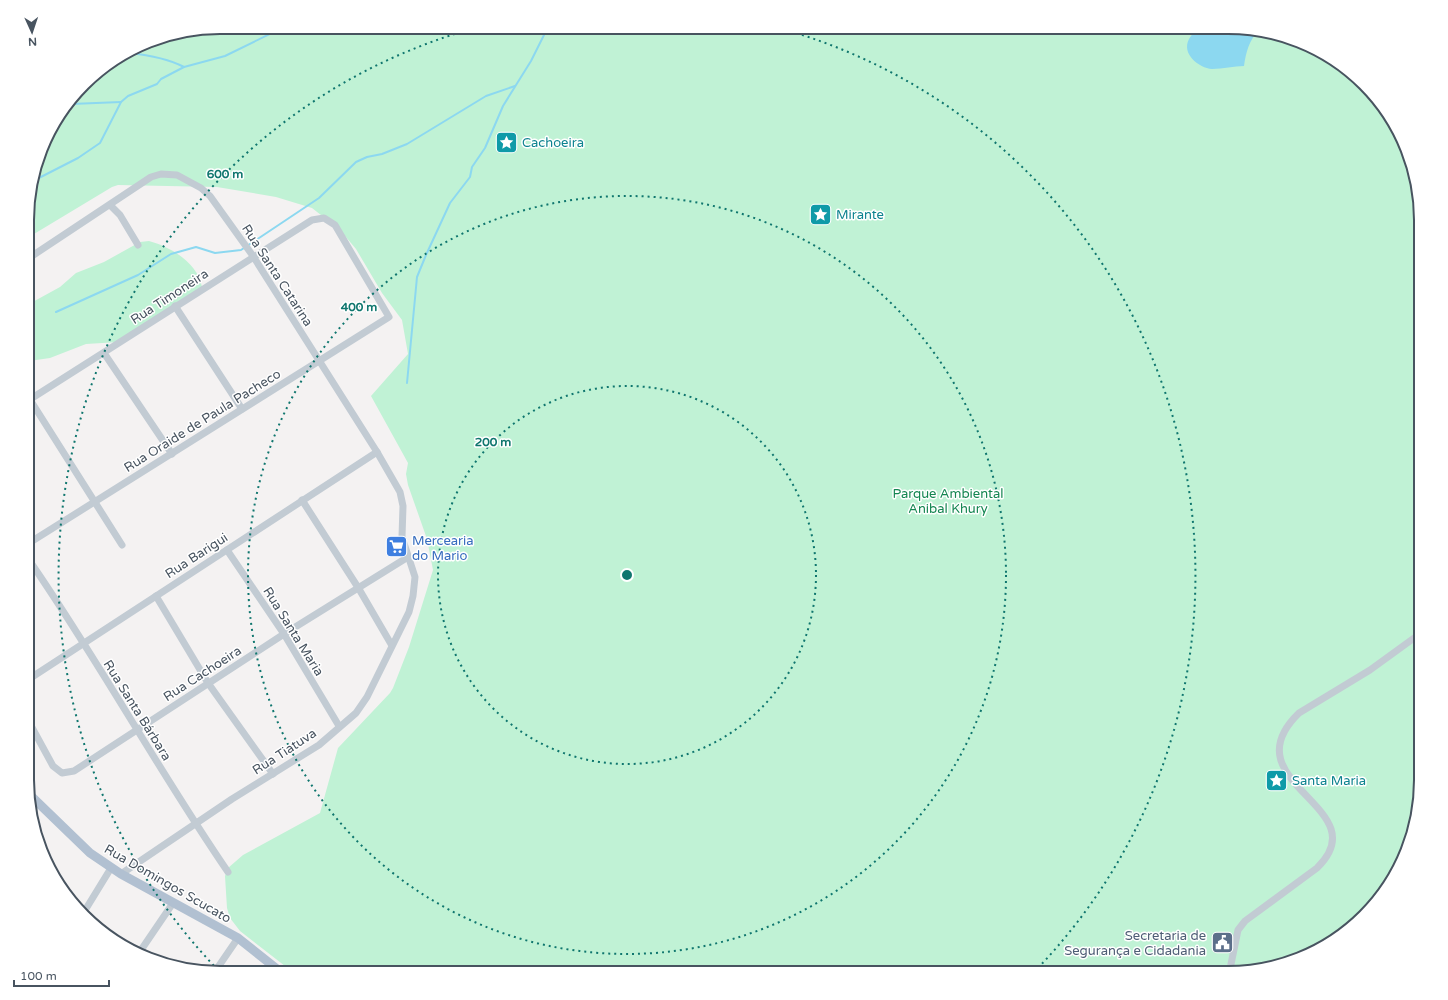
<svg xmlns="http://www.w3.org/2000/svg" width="1448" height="1000" viewBox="0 0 1448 1000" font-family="'Varela Round',sans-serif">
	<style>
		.green { fill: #c0f2d5 }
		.water { fill: #8cd8f0 }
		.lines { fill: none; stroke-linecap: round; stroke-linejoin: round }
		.stream { stroke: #8cd8f0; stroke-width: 2 }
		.minor { stroke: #c2cbd3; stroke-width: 7 }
		.major { stroke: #b1c0d1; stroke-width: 9 }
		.ring { fill: none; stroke: #0f766e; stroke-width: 2; stroke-dasharray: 2 4 }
		.labels { text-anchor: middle; stroke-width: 3; stroke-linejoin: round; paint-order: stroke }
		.culture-label { font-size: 13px; fill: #0d838f; stroke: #fff; text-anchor: start }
		.street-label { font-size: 13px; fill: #485460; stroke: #fff }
		.park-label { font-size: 13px; fill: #148651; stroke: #fff }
		.shop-label { font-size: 13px; fill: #366cbe; stroke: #fff; text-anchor: start }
		.service-label { font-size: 13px; fill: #4e5e75; stroke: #fff; text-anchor: end }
		.rim { fill: none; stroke: #485460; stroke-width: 2 }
		.centre { fill: #0f766e; stroke: #fff; stroke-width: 2 }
		.ring-label { font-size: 12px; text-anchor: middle; font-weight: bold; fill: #0f766e; stroke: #fff; stroke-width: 3; stroke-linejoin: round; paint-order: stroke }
	</style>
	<rect width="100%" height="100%" fill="#f4f2f2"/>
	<g class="green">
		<path d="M220,27h1020l50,10 55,30 56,68 20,73v584l-10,50 -30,55 -68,56 -85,20h-934l-54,-42 -10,-13 -3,-10 -2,-32 3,-8 15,-13 77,-42 18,-65 52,-55 3,-5 16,-41 24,-77 -6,-31 -19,-54 -2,-11 2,-11 -37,-67 37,-42 -6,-34 -20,-27 -26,-44 -16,-19 -28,-22 -36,-11 -59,-10 -99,-2 -6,2 -83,50v-42l18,-60 46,-60 54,-33z"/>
		<path d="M149,241c22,6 49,22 53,46l-83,55 -33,2 -36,14 -21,3v-57l31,-17 16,-14 28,-11 36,-20z"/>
	</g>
	<path class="water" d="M1199,27h41l18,4c-9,10 -12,21 -14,35 -10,0 -21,3 -32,3 -13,-1 -31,-15 -23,-30 2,-4 7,-8 10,-12z"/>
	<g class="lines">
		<g class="stream">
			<path d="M129,53c19,2 38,5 55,14"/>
			<path d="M71,104l50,-2"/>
			<path d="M33,181l45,-23 22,-15 21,-41 7,-6 29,-12 4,-5 23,-12 41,-11 59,-29"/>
			<path d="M56,312l82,-37 33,-21 25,-7 19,6 26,-3 78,-52 37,-36 11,-5 15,-3 25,-10 79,-48 29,-10"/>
			<path d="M407,383l10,-106 9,-22 24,-52 20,-26 2,-10 13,-19 18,-42 28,-45 17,-34"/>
		</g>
		<g class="minor">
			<path d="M110,205l10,10 18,30"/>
			<path d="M29,258l122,-81 10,-3 16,1 24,13 9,8 43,60 124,196 23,40 3,14 -1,31 13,40 -2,19 -4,16 -42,85 -11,16 -37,32 -87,54 -111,75"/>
			<path d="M175,306l67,103"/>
			<path d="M104,353l68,101"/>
			<path d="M29,398l93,147"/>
			<path d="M29,400l283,-180 12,-2 11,7 54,92 -360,226"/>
			<path d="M302,500l57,89 32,55"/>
			<path d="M227,550l57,84 55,92"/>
			<path d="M29,560c70,101 129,210 199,312"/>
			<path d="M156,596l52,87 65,91"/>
			<path d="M29,679l348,-227"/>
			<path d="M29,722l24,44 9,7 12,-2 210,-137 124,-77"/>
			<path d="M84,912l27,-44"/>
			<path d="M139,953l34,-50"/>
			<path d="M214,973l24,-35"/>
			<path d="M1227,973l3,-4 8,-39 7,-9 72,-53c63,-61 -90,-85 -18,-155l71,-43 51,-37"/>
		</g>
		<path class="major" d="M29,794l61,59 31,21 117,64 44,35"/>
	</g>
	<g class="ring">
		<circle cx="627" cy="575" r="189"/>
		<circle cx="627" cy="575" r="379"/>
		<path d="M218 970A568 568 0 0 1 475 28M779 28A568 568 0 0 1 1036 970"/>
	</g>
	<defs>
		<symbol id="sight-square" viewBox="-11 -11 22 22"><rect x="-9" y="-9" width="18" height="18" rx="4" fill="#0f9aa8" stroke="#fff"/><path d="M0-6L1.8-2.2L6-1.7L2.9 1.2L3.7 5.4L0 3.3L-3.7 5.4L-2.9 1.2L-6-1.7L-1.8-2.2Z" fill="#fff"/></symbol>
		<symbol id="supermarket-square" viewBox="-11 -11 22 22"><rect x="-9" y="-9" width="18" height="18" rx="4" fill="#3f7fe0" stroke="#fff"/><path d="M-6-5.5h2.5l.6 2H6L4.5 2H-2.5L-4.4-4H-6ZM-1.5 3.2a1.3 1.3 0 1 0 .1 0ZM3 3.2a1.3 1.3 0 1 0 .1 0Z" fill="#fff"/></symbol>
		<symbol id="civic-square" viewBox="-11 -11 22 22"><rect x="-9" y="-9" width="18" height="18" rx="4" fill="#5c6f8a" stroke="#fff"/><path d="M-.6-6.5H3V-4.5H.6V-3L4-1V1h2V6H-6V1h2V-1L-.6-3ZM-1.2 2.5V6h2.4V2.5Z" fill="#fff"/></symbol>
	</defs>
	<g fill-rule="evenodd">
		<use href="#sight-square" x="494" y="130" width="25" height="25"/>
		<use href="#sight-square" x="808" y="202" width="25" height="25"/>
		<use href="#supermarket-square" x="384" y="534" width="25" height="25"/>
		<use href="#sight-square" x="1264" y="768" width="25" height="25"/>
		<use href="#civic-square" x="1210" y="930" width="25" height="25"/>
	</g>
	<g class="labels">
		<g class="culture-label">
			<text x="522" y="147">Cachoeira</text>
			<text x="836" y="219">Mirante</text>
			<text x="1292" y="785">Santa Maria</text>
		</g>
		<g class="street-label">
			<text transform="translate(278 275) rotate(57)" y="5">Rua Santa Catarina</text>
			<text transform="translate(169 296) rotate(-33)" y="5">Rua Timoneira</text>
			<text transform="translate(202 420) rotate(-32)" y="5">Rua Oraide de Paula Pacheco</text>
			<text transform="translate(196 555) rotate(-33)" y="5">Rua Barigui</text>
			<text transform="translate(294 631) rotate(58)" y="5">Rua Santa Maria</text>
			<text transform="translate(202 673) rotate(-33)" y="5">Rua Cachoeira</text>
			<text transform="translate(138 710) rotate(58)" y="5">Rua Santa Bárbara</text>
			<text transform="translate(284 751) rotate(-33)" y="5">Rua Tiatuva</text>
			<text transform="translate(168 883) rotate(30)" y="5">Rua Domingos Scucato</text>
		</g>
		<g class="park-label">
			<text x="948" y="498">Parque Ambiental<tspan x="948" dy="15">Anibal Khury</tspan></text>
		</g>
		<g class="shop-label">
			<text x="412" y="545">Mercearia<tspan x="412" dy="15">do Mario</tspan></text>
		</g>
		<g class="service-label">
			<text x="1206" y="940">Secretaria de<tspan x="1206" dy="15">Segurança e Cidadania</tspan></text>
		</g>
	</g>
	<path d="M0 0H1448V1000H0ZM220 34H1228A186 186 0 0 1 1414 220V780A186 186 0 0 1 1228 966H220A186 186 0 0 1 34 780V220A186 186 0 0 1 220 34Z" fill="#fff" fill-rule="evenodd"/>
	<path class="rim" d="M220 34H1228A186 186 0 0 1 1414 220V780A186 186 0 0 1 1228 966H220A186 186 0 0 1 34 780V220A186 186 0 0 1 220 34Z"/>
	<circle cx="627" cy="575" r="6" class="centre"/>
	<g class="ring-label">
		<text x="225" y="178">600 m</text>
		<text x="359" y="311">400 m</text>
		<text x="493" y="446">200 m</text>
	</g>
	<g transform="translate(32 32) rotate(177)" stroke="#ffffff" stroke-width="3" paint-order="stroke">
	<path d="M0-3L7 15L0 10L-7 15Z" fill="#485460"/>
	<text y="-6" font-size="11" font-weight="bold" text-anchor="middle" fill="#485460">N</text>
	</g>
	<path d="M14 980v6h95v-6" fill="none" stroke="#485460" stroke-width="2"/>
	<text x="20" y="980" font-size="12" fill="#485460" stroke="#ffffff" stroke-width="3" paint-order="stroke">100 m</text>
</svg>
